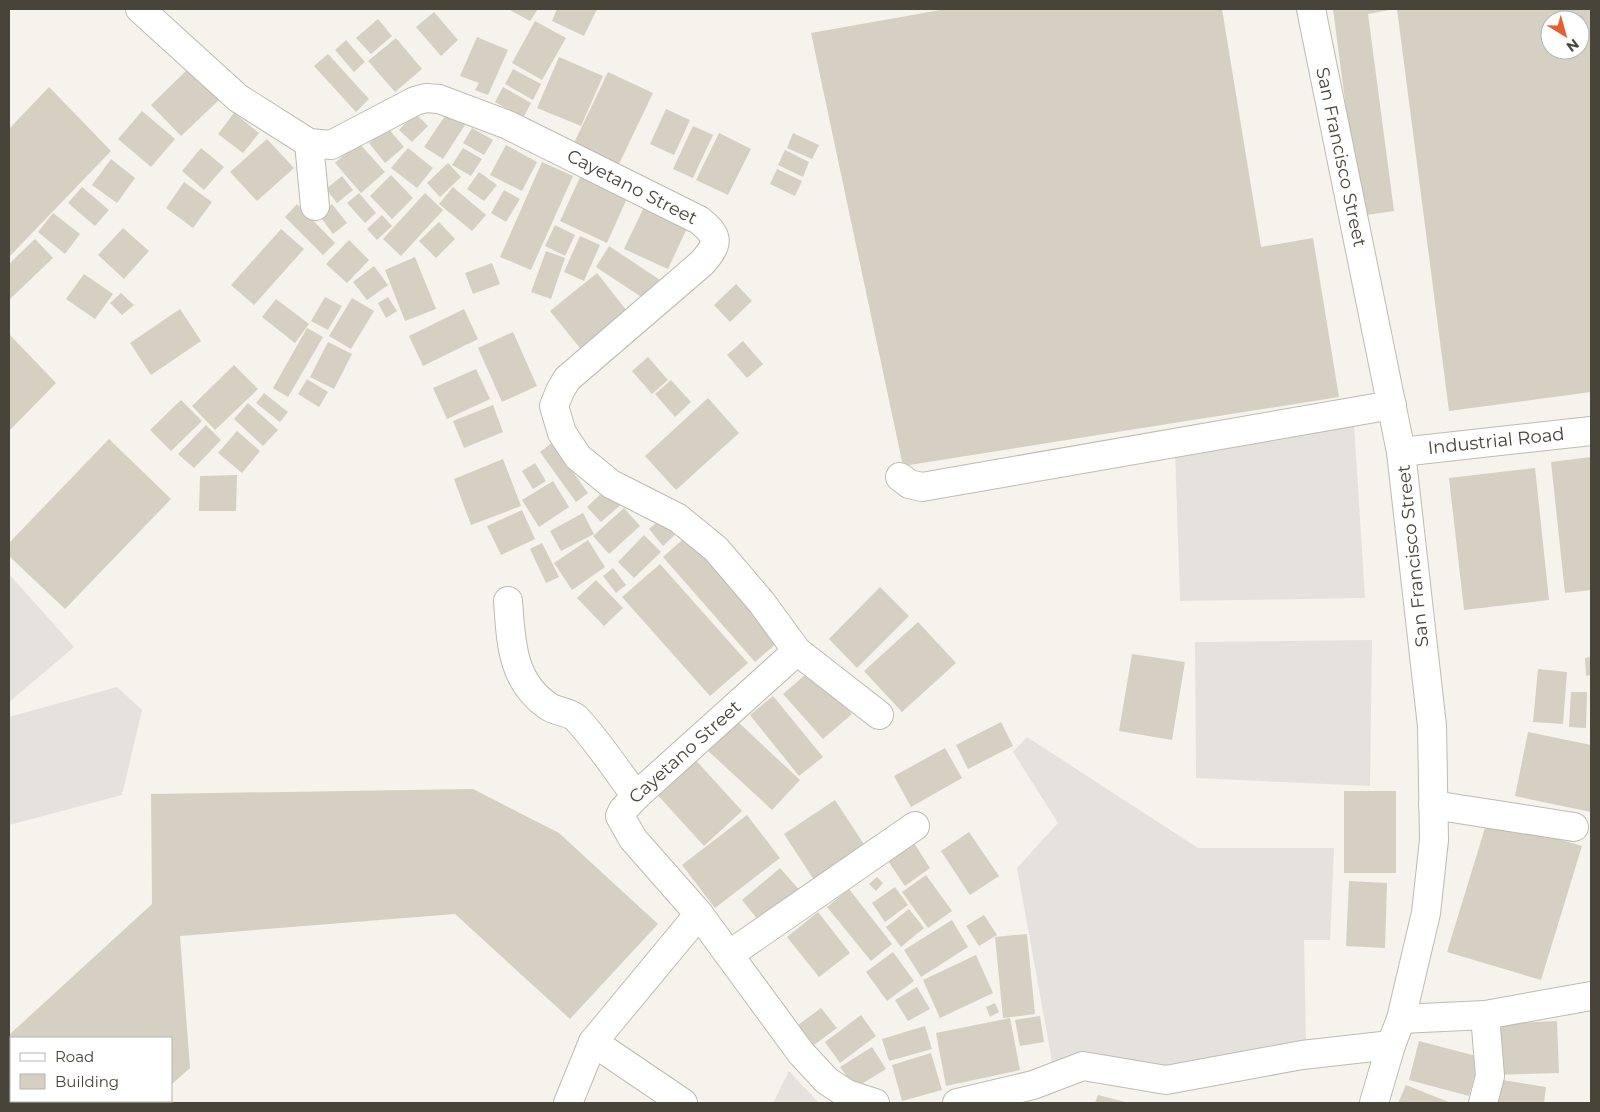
<svg xmlns="http://www.w3.org/2000/svg" width="1600" height="1112" viewBox="0 0 1600 1112" font-family="Montserrat,sans-serif">
	<style>
		.industrial { fill: #e5e2dd }
		.building { fill: #d5d0c2; fill-rule: evenodd }
		.lines { fill: none; stroke-linecap: round; stroke-linejoin: round }
		.minor-casing { stroke: #bfbbaf; stroke-width: 30 }
		.minor { stroke: #fff; stroke-width: 28 }
		.labels { text-anchor: middle; stroke-width: 5; stroke-linejoin: round; paint-order: stroke }
		.street-label { font-size: 18px; fill: #48443a; stroke: #fff }
	</style>
	<rect width="100%" height="100%" fill="#f5f3ec"/>
	<g class="industrial">
		<path d="M1354,424l11,174 -185,3 -5,-151z"/>
		<path d="M9,574l65,73 -65,55z"/>
		<path d="M1372,640l-2,146 -174,-8 -1,-136z"/>
		<path d="M117,687l25,23 -20,85 -113,30v-108z"/>
		<path d="M1027,737l171,111h136l-4,92h-26l2,105 -139,27 -114,-5 -36,-199 41,-45 -45,-71z"/>
		<path d="M789,1071l8,9 22,23h-46z"/>
	</g>
	<g class="building">
		<path d="M508,9h30l-8,12z"/>
		<path d="M557,9h40l-13,27 -32,-15z"/>
		<path d="M946,9h276l39,238 52,-9 26,159 -436,69 -92,-433z"/>
		<path d="M1333,9h62l-27,5 26,197 -34,5z"/>
		<path d="M1397,9h194v383l-142,19zM1550,20h30v30h-30z"/>
		<path d="M434,12l24,28 -17,16 -25,-29z"/>
		<path d="M378,19l14,17 -21,18 -15,-16z"/>
		<path d="M535,21l31,17 -24,42 -30,-17z"/>
		<path d="M477,37l31,13 -20,45 -13,-5 4,-7 -19,-7z"/>
		<path d="M396,38l26,31 -27,23 -27,-31z"/>
		<path d="M346,40l19,22 -11,10 -19,-22z"/>
		<path d="M328,54l41,45 -13,13 -42,-46z"/>
		<path d="M559,57l44,19 -22,50 -44,-18z"/>
		<path d="M188,69l31,31 -38,36 -30,-31z"/>
		<path d="M513,69l28,15 -8,16 -28,-16z"/>
		<path d="M608,72l45,21 -35,73 -45,-21z"/>
		<path d="M49,87l62,64 -102,106v-128z"/>
		<path d="M503,87l28,16 -8,15 -28,-16z"/>
		<path d="M666,109l24,11 -16,35 -24,-11z"/>
		<path d="M142,111l33,28 -24,28 -33,-28z"/>
		<path d="M234,113l25,20 -16,20 -25,-19z"/>
		<path d="M415,113l13,13 -16,16 -13,-12z"/>
		<path d="M447,113l18,12 -22,34 -19,-12z"/>
		<path d="M693,126l20,9 -20,43 -20,-9z"/>
		<path d="M387,127l17,20 -19,16 -16,-20z"/>
		<path d="M472,128l21,12 -9,15 -21,-12z"/>
		<path d="M719,133l32,16 -23,46 -32,-15z"/>
		<path d="M793,133l26,12 -7,14 -25,-11z"/>
		<path d="M267,139l27,29 -37,33 -27,-29z"/>
		<path d="M358,142l27,30 -24,21 -26,-30z"/>
		<path d="M506,145l31,17 -15,29 -32,-16z"/>
		<path d="M201,148l23,19 -20,23 -22,-19z"/>
		<path d="M408,148l25,20 -16,20 -26,-20z"/>
		<path d="M463,148l19,11 -11,17 -19,-11z"/>
		<path d="M785,150l24,12 -6,15 -25,-12z"/>
		<path d="M111,159l24,19 -18,25 -25,-18z"/>
		<path d="M542,162l31,14 -42,94 -31,-13z"/>
		<path d="M448,163l13,14 -21,20 -13,-14z"/>
		<path d="M777,169l25,12 -7,15 -25,-12z"/>
		<path d="M479,172l18,13 -13,16 -17,-12z"/>
		<path d="M391,175l22,23 -21,21 -22,-23z"/>
		<path d="M581,175l47,21 -21,47 -47,-22z"/>
		<path d="M342,176l11,14 -16,13 -11,-14z"/>
		<path d="M184,182l28,20 -19,26 -27,-20z"/>
		<path d="M82,187l27,23 -14,16 -27,-23z"/>
		<path d="M453,187l33,28 -14,16 -33,-27z"/>
		<path d="M504,190l16,9 -14,23 -15,-9z"/>
		<path d="M359,193l17,20 -11,10 -18,-20z"/>
		<path d="M425,193l18,17 -42,46 -18,-17z"/>
		<path d="M297,204l38,39 -12,12 -38,-38z"/>
		<path d="M332,204l15,19 -14,11 -14,-19z"/>
		<path d="M644,207l44,19 -20,43 -44,-20z"/>
		<path d="M53,213l27,21 -15,20 -27,-22z"/>
		<path d="M382,215l10,11 -15,14 -10,-11z"/>
		<path d="M439,222l16,17 -19,19 -17,-17z"/>
		<path d="M555,225l20,10 -10,21 -20,-10z"/>
		<path d="M123,228l26,23 -25,28 -26,-24z"/>
		<path d="M281,229l23,20 -50,56 -23,-20z"/>
		<path d="M580,236l20,9 -16,36 -20,-9z"/>
		<path d="M35,239l18,19 -44,42v-36z"/>
		<path d="M349,240l20,20 -22,23 -21,-19z"/>
		<path d="M609,246l51,34 -14,20 -50,-33z"/>
		<path d="M546,251l19,7 -14,41 -20,-7z"/>
		<path d="M415,257l21,52 -31,12 -20,-51z"/>
		<path d="M492,263l8,21 -27,10 -8,-21z"/>
		<path d="M374,266l14,19 -21,15 -14,-18z"/>
		<path d="M597,273l30,38 -47,37 -30,-37z"/>
		<path d="M84,274l29,20 -18,25 -29,-20z"/>
		<path d="M736,284l16,17 -22,21 -16,-17z"/>
		<path d="M121,293l13,12 -12,10 -12,-12z"/>
		<path d="M325,297l17,9 -14,24 -17,-9z"/>
		<path d="M388,297l9,14 -11,7 -8,-15z"/>
		<path d="M352,298l22,13 -23,38 -22,-13z"/>
		<path d="M276,299l33,25 -14,19 -33,-26z"/>
		<path d="M180,309l21,32 -50,34 -21,-32z"/>
		<path d="M464,309l14,30 -55,27 -14,-30z"/>
		<path d="M307,328l16,9 -35,60 -15,-9z"/>
		<path d="M513,332l24,54 -35,16 -24,-54z"/>
		<path d="M9,334l47,49 -47,48z"/>
		<path d="M743,341l20,23 -16,14 -20,-23z"/>
		<path d="M328,342l24,12 -18,35 -24,-12z"/>
		<path d="M648,357l20,23 -16,14 -20,-23z"/>
		<path d="M234,365l24,24 -43,41 -23,-24z"/>
		<path d="M476,369l14,30 -43,20 -14,-31z"/>
		<path d="M307,379l21,13 -9,15 -21,-13z"/>
		<path d="M671,380l20,22 -16,15 -20,-23z"/>
		<path d="M264,393l24,19 -8,10 -24,-19z"/>
		<path d="M708,398l31,35 -63,57 -31,-34z"/>
		<path d="M181,400l21,21 -31,30 -21,-21z"/>
		<path d="M248,403l30,27 -15,16 -29,-27z"/>
		<path d="M493,405l10,27 -39,16 -11,-27z"/>
		<path d="M206,425l15,15 -27,28 -16,-14z"/>
		<path d="M237,431l23,20 -18,22 -24,-20z"/>
		<path d="M109,439l62,60 -106,110 -56,-53v-13z"/>
		<path d="M552,443l36,50 -12,9 -36,-50z"/>
		<path d="M1591,457v133l-26,3 -14,-131z"/>
		<path d="M503,459l18,47 -50,19 -17,-46z"/>
		<path d="M535,463l11,18 -13,8 -11,-18z"/>
		<path d="M1535,468l14,132 -85,10 -15,-132z"/>
		<path d="M237,475l-1,36h-37l1,-35z"/>
		<path d="M553,481l16,26 -30,20 -17,-27z"/>
		<path d="M609,486l15,16 -23,20 -14,-15z"/>
		<path d="M624,508l16,18 -31,28 -16,-18z"/>
		<path d="M522,510l13,29 -34,16 -14,-29z"/>
		<path d="M583,513l11,21 -33,17 -11,-20z"/>
		<path d="M665,515l14,16 -16,15 -14,-17z"/>
		<path d="M691,532l93,105 -29,25 -92,-105z"/>
		<path d="M644,535l17,17 -27,26 -16,-16z"/>
		<path d="M588,540l17,27 -33,23 -18,-27z"/>
		<path d="M542,543l17,34 -13,6 -16,-34z"/>
		<path d="M660,564l88,99 -38,33 -88,-99z"/>
		<path d="M613,568l13,17 -10,8 -13,-17z"/>
		<path d="M596,580l27,28 -19,18 -27,-28z"/>
		<path d="M880,587l29,29 -52,52 -28,-29z"/>
		<path d="M918,622l38,41 -54,49 -38,-41z"/>
		<path d="M1132,654l53,8 -13,78 -53,-9z"/>
		<path d="M1591,657v18l-5,1 -1,-18z"/>
		<path d="M812,669l40,45 -29,25 -40,-45z"/>
		<path d="M1538,669l29,3 -4,52 -30,-2z"/>
		<path d="M1571,692h16l-1,36 -17,-1z"/>
		<path d="M773,696l50,61 -24,19 -49,-61z"/>
		<path d="M737,721l63,59 -28,30 -66,-61z"/>
		<path d="M1001,722l12,24 -45,23 -12,-24z"/>
		<path d="M1528,732l63,13v67l-76,-16z"/>
		<path d="M945,748l17,30 -51,29 -17,-31z"/>
		<path d="M691,755l51,56 -38,35 -51,-56z"/>
		<path d="M473,789l86,44 99,91 -88,95 -115,-105 -275,22 10,132 -19,17v-47h-160v63h143l-3,2h-142v-68l143,-131 -1,-110z"/>
		<rect x="1344" y="791" width="52" height="82"/>
		<path d="M835,800l32,49 -51,34 -32,-49z"/>
		<path d="M747,815l33,43 -65,50 -33,-43z"/>
		<path d="M1488,818l94,28 -41,134 -94,-28z"/>
		<path d="M969,832l30,44 -29,19 -29,-44z"/>
		<path d="M914,843l16,25 -25,18 -17,-25z"/>
		<path d="M780,868l22,25 -39,33 -21,-26z"/>
		<path d="M926,875l26,36 -24,17 -26,-36z"/>
		<path d="M877,877l6,6 -7,8 -7,-7z"/>
		<path d="M1349,881l38,2 -2,65 -39,-2z"/>
		<path d="M895,887l13,18 -23,17 -13,-19z"/>
		<path d="M849,889l43,55 -21,17 -44,-54z"/>
		<path d="M909,909l15,19 -23,19 -15,-20z"/>
		<path d="M818,912l32,41 -31,24 -32,-40z"/>
		<path d="M984,915l13,20 -18,11 -13,-20z"/>
		<path d="M952,920l16,27 -47,30 -17,-27z"/>
		<path d="M1027,934l8,80 -32,4 -8,-81z"/>
		<path d="M893,952l21,29 -27,20 -21,-29z"/>
		<path d="M976,955l17,38 -53,25 -17,-38z"/>
		<path d="M917,987l13,22 -22,12 -13,-21z"/>
		<path d="M995,1003l4,9 -9,5 -4,-10z"/>
		<path d="M821,1008l16,20 -23,17 -16,-20z"/>
		<path d="M861,1015l15,21 -36,27 -15,-21z"/>
		<path d="M1040,1016l4,26 -24,4 -5,-26z"/>
		<path d="M1010,1018l10,52 -74,16 -10,-53z"/>
		<path d="M1557,1021l2,52 -66,2 -2,-51z"/>
		<path d="M925,1026l7,23 -43,12 -7,-22z"/>
		<path d="M1419,1041l61,16 -11,39 -60,-16z"/>
		<path d="M872,1047l14,22 -31,19 -15,-21z"/>
		<path d="M931,1053l11,37 -40,11 -10,-36z"/>
		<path d="M1497,1079l49,8 -2,16h-51z"/>
		<path d="M1406,1085l45,18h-53z"/>
		<path d="M1098,1095l31,8h-34z"/>
	</g>
	<g class="lines">
		<defs>
			<g id="minor">
				<path d="M140,9l98,89 71,45 22,2 84,-44 11,-3 13,1 69,26 191,95c21,17 20,23 3,43l-135,116 -7,12 -6,15 8,27 16,24 33,27 67,34 38,31 46,54 35,48 82,64"/>
				<path d="M1311,9l90,443 31,274 2,114 -8,73 -25,106 -10,26 -17,58"/>
				<path d="M309,143l6,63"/>
				<path d="M1401,452l190,-21"/>
				<path d="M900,477l9,7 13,3 470,-82"/>
				<path d="M508,601c3,39 3,80 40,105 8,6 20,5 28,12 22,23 41,53 60,78"/>
				<path d="M1433,805l141,22"/>
				<path d="M699,914l102,139 26,28 20,13 28,9"/>
				<path d="M730,954l185,-128"/>
				<path d="M1401,1019l84,-4 106,-19"/>
				<path d="M593,1042l90,61"/>
				<path d="M568,1103l25,-61 106,-128 -66,-75 -13,-23 3,-6 13,-14 161,-145"/>
				<path d="M957,1103l76,-18 50,-19 83,14 136,-25 89,-10"/>
				<path d="M1483,1103l7,-27 -5,-61"/>
			</g>
		</defs>
		<use href="#minor" class="minor-casing"/>
		<use href="#minor" class="minor"/>
	</g>
	<g class="labels">
		<g class="street-label">
			<text transform="translate(1341 157) rotate(78)" y="6">San Francisco Street</text>
			<text transform="translate(632 187) rotate(27)" y="6">Cayetano Street</text>
			<text transform="translate(1496 441) rotate(-6)" y="6">Industrial Road</text>
			<text transform="translate(1413 556) rotate(-96)" y="6">San Francisco Street</text>
			<text transform="translate(685 752) rotate(-42)" y="6">Cayetano Street</text>
		</g>
	</g>
	<rect width="1600" height="1112" fill="none" stroke="#48443a" stroke-width="20"/>
	<rect x="10" y="1037" width="162" height="65" fill="#ffffff" stroke="#b6b4b0"/>
	<rect x="20" y="1053" width="25" height="8" fill="#ffffff" stroke="#b6b4b0"/>
	<text x="55" y="1062" font-size="15" fill="#48443a">Road</text>
	<rect x="20" y="1074" width="25" height="15" fill="#d5d0c2" stroke="#b6b4b0"/>
	<text x="55" y="1087" font-size="15" fill="#48443a">Building</text>
	<g transform="translate(1565 35) rotate(143)"><circle r="24" fill="#ffffff" stroke="#b6b4b0"/>
	<path d="M0-4L9 19L0 12L-9 19Z" fill="#e65f31"/>
	<text y="-8" font-size="14" font-weight="bold" text-anchor="middle" fill="#48443a">N</text>
	</g>
</svg>
